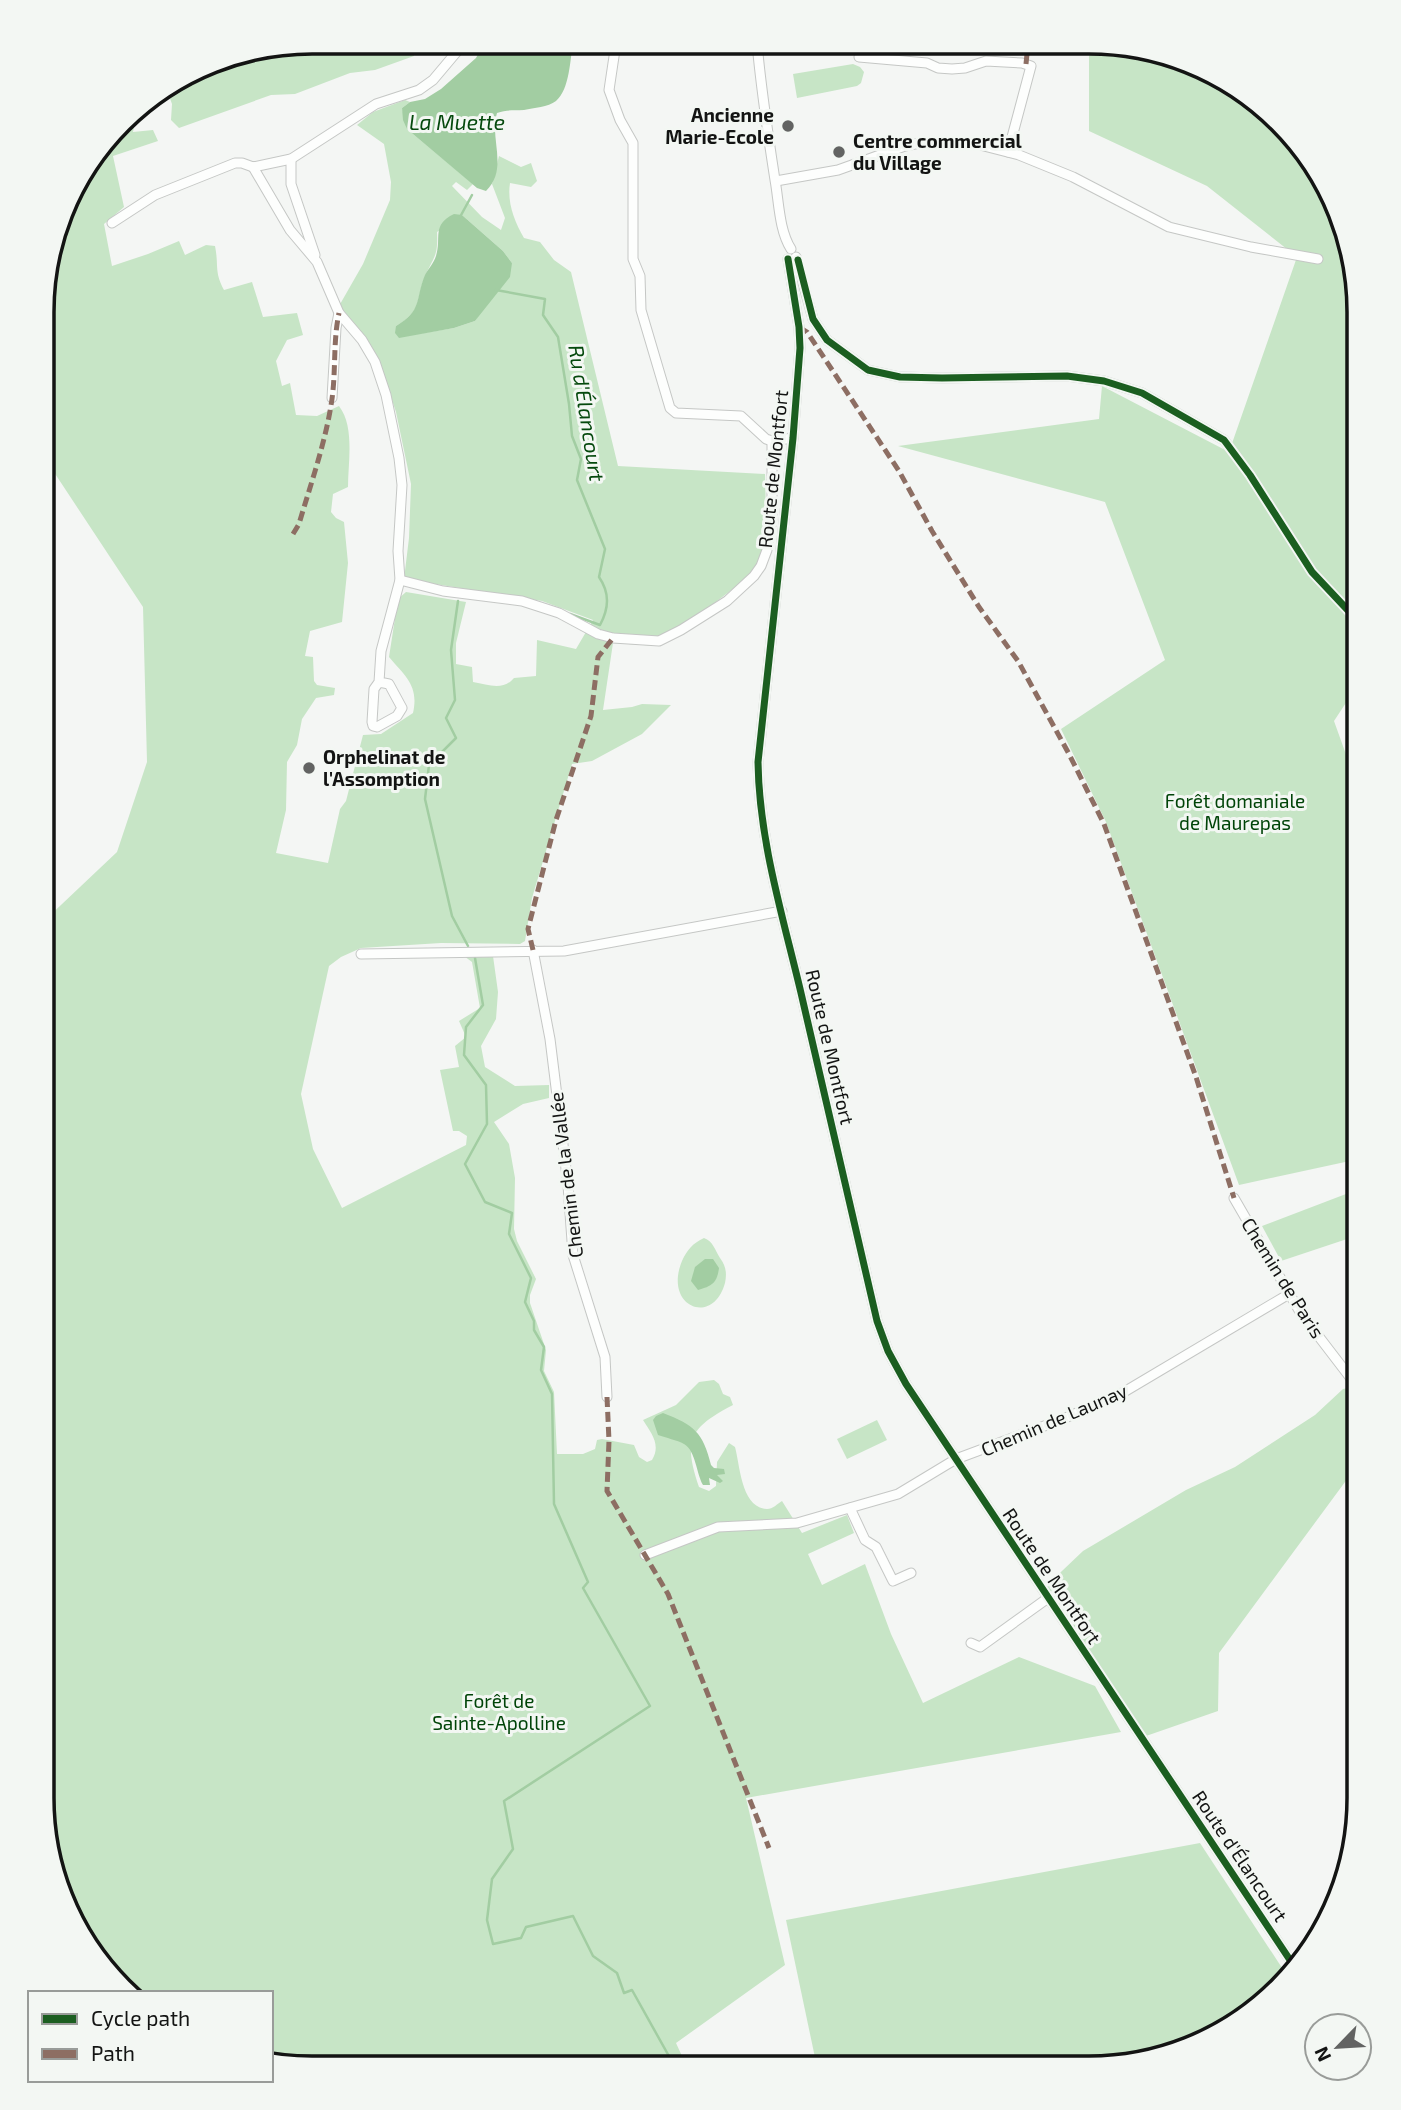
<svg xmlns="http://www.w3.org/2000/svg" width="1401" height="2110" viewBox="0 0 1401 2110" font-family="'Exo 2',sans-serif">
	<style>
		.green { fill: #c7e5c6; fill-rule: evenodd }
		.water { fill: #a2cda2 }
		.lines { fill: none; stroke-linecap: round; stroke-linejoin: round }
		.stream { stroke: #a2cda2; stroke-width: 2.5 }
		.minor-casing { stroke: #c5c7c5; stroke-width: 11 }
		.minor { stroke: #fdfefd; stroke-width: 9 }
		.quiet { stroke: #8d6e63; stroke-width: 5; stroke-dasharray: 10 5; stroke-linecap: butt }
		.cycleway-casing { stroke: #f3f7f3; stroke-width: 11 }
		.cycleway { stroke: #1b5e20; stroke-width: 7 }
		.poi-dot { fill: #626362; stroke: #f3f7f3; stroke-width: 2.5 }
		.labels { text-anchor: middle; stroke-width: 6; stroke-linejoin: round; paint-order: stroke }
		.poi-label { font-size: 19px; font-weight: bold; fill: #131413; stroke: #f3f7f3; text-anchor: start }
		.street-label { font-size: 19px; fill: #131413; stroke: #f3f7f3 }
		.park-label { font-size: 19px; fill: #004408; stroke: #f3f7f3 }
		.water-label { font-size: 21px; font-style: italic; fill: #05490d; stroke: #f3f7f3 }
		.rim { fill: none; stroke: #131413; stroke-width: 3.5 }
	</style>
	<rect width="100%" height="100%" fill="#f4f6f4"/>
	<g class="green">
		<path d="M313,42h99l2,14 -39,14 -25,3 -55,21 -24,1 -92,33 -8,-8 1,-16 -5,-14 58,-33z"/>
		<path d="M1089,44h35l67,18 62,36 50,50 35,61 21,104v370l-25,38 19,53 6,8v377l-120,26 -133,-363 -45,-93 104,-69 -60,-158 -207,-56 201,-27 3,-33 127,66 68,-195 -90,-71 -118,-55z"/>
		<path d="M853,64l7,3 4,5 -3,11 -4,3 -60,12 -4,-24z"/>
		<path d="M405,100l5,2 -8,6 5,21 66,55 -6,6 -11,-8 -4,4 30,31 19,13 4,-12 -13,-34 7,-28 22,11 10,-4 6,18 -6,6 -21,-4c-3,19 4,38 14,55l16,4 14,18 17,12 47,194 147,8 1,42 -5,51 -102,79 -46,-3 -10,67 29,-3 10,-3 29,1 -29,29 -50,27 -20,3 -40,134 -7,43 -5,3 -79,-1 -80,5 -20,9 -12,9 -28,128 12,55 29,59 124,-63 1,-9 -8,-5h-6l-13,-61 19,-3 -4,-21 11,-9 -7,-16 21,-13 -8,-46 -8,-6h29l5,36 -2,27 -15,27 4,21 30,19 34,-1v13l-26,6 -29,18 15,22 6,34 -1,51 3,12 19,38 -6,16v8l16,47 -2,21 10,21 3,62h26l12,-5 2,-9 5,-1 32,6 5,12 8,5 5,-2c9,-15 0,-26 -9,-40l33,-15 23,-23 15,-2 5,4 4,10 7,3 3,8c-44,23 -50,35 -34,82l10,4 7,-5 1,-24 12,-19 6,4c5,18 6,61 32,62 6,0 10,-5 15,-8l20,32 45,-18 7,18 -46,21 14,31 43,-21 26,70 32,69 96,-46 76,29 26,46 -375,66 39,167 -109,78 11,24 -416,-3v-71h-142l-31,-31 -35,-61 -21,-104 1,-875 74,-70 30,-90 -4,-155 -99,-150v-180l34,-99 60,-71 -5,25 20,-2 5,11 -45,15 11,51 -20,17 8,42 36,-12 31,-13 6,14 21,-10 9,1c4,20 -1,25 9,44l28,-8 11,35 34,-4 6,22 -16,5 -11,21 6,25 8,-3 6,32 21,1 22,-10c16,21 9,56 9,81l-15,7 -2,18 5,6 8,4 4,41 -6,59 -32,9 -5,25 8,1 1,24 3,4 18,3 -1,7 -18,3 -14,21 -5,26 -10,17 -1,48 -10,43 52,10 12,-54 6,-8 17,-66 18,-1 32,-21c6,-27 -7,-36 -24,-56l9,-58 8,-7 60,10 -10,41v21l16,3 1,15c16,3 30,9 41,-4l22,-2 1,-36 39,9 17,-29 -51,-19 -138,-22 5,-41 2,-54 -15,-72 -14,-42 -43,-64 24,-42 27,-64 1,-18 -7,-38 -27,-19 16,-13zM462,215l41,36 9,12 -37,58 -21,7 -55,9 -3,-11c28,-16 19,-28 30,-52 9,-19 12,-19 11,-42z"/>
		<path d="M1359,1189v46l-78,26 -19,-35z"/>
		<path d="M704,1238c9,3 11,12 16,20 6,8 7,15 5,25 -12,44 -62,24 -43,-22 5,-11 11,-18 22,-23z"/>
		<path d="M1359,1386v77l-140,190 -1,58 -72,25 -104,-146 41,-39 103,-61 49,-23 80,-52 28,-26z"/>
		<path d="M877,1420l10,20 -40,19 -10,-20z"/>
		<path d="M1200,1843l88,134 -35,35 -61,35 -103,21 -272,-1 -31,-147z"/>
	</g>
	<g class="water">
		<path d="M484,43h89c-3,16 -3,46 -17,58 -8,6 -22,7 -32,9 -10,1 -17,-1 -27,3 -8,26 12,55 -11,78l-9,-3 -70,-59 -4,-9 -1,-12 8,-6 15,-3 16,-10 35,-31z"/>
		<path d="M454,214l8,1 41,36 9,12 -2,14 -35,44 -21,7 -55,10 -4,-5 1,-7c27,-16 19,-27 29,-51 3,-6 9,-12 11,-19 6,-18 -5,-31 18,-42z"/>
		<path d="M705,1259h8l6,9c-2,15 -7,18 -21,22l-7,-9 4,-14z"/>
		<path d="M663,1413c31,12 40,19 48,52l3,3 10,1 1,5 -8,1 6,6 -3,2 -11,-5 1,7h-7c-7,-12 -7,-34 -19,-41 -7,-4 -18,-6 -26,-9l-5,-15 3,-4z"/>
	</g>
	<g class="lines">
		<g class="stream">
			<path d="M460,217l12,-22"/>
			<path d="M496,290l49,9 -2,16 15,22 11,67 3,32 9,23 -4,21 28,69 -6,28c11,16 10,31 1,48l-30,-11"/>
			<path d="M458,601l-7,49 4,50 -9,18 10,20 -27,27 -4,34 27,117 16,30"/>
			<path d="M475,958l8,47 -17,22 -2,28 22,30 1,39 -22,40 20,38 27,11 -3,21 22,44 -6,24 9,19v9l10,17 -3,23 11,24 2,110 34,78 -5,6 67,118 -146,95 9,48 -21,30 -5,41 6,24 28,-6 5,-11 47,-11 20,40 24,17 7,20 8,-3 43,77"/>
		</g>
		<defs>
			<g id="minor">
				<path d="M616,43l-7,47 11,30 13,23v116l7,17 1,34 29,98 6,5 65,3 25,23 6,2 21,-3"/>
				<path d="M757,43c4,46 11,92 18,137 4,22 4,50 16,69"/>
				<path d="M859,57l68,6 11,5 14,1 13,-1 21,-7 36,2 9,3 -23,86"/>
				<path d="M291,159v25l24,71"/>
				<path d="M253,167l37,63 27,32 22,51 23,27 13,22 11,33 13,63 3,27 -4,66 2,29 -19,71 -2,31 -5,7 -2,33 1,4 4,1 20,-11 5,-8 -13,-24 -10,-2"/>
				<path d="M253,167l38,-8 85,-55 43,-14 14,-10 32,-38"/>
				<path d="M776,181l62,-11 67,-24 20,-4 51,2 43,11 54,22 96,50 82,20 67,12"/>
				<path d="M112,223l43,-28 80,-32h7l11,4"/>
				<path d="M796,257l17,62 14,21 41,30 32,7 42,1 125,-2 37,5 38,12 82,47 26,35 62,97 47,50"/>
				<path d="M788,259l11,68 1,21 -7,90 -35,324c1,78 25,155 43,231 25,109 51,218 76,328l11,30 18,33 390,585"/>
				<path d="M332,398l4,-70 3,-15"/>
				<path d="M400,580l43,11 79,10 37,12 39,21 15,4 46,3 22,-11 46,-29 27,-25 7,-10 6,-16 5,-32v-77"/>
				<path d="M533,950l17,89 18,146 5,70 32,102 2,40"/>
				<path d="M361,954l203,-3 218,-40"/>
				<path d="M1234,1198l66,114 59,77"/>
				<path d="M850,1508l15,32 11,7 17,34 18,-8"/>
				<path d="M645,1555l73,-28 79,-4 101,-29 58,-35 107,-40 61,-27 165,-98"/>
				<path d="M971,1643l9,4 68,-49"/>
			</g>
		</defs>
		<use href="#minor" class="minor-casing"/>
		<use href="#minor" class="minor"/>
		<g class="quiet">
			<path d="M1026,64l2,-20"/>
			<path d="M799,327l8,5 92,139 33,60 47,76 39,54 51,93 35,70 92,253 38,121"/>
			<path d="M293,534l6,-10c12,-41 27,-83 33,-125 4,-29 1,-58 7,-86"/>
			<path d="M533,950l-5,-21 28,-109 35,-104 7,-59 15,-19"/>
			<path d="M607,1397l2,44 -2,50 61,103 101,254"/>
		</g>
		<defs>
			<g id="cycleway">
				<path d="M788,259l11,68 1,21 -7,90 -35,324c1,78 25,155 43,231 25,109 51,218 76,328l11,30 18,33 390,585"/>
				<path d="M798,260l15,59 14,21 41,30 32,7 42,1 125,-2 37,5 38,12 82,47 26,35 62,97 47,50"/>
			</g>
		</defs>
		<use href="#cycleway" class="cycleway-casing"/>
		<use href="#cycleway" class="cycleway"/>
	</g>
	<g class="poi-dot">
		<circle cx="788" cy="126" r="7"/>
		<circle cx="839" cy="152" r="7"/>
		<circle cx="309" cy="768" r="7"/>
	</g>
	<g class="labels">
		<g class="poi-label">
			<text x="774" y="122" text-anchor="end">Ancienne<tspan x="774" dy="22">Marie-Ecole</tspan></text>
			<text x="853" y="148">Centre commercial<tspan x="853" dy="22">du Village</tspan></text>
			<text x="323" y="764">Orphelinat de<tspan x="323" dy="22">l'Assomption</tspan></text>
		</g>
		<g class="street-label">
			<text transform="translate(773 469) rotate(-84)" y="7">Route de Montfort</text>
			<text transform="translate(830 1047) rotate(77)" y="7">Route de Montfort</text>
			<text transform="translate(566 1175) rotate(-97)" y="7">Chemin de la Vallée</text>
			<text transform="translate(1283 1278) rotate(58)" y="7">Chemin de Paris</text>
			<text transform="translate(1054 1420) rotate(-23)" y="7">Chemin de Launay</text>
			<text transform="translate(1052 1576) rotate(56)" y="7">Route de Montfort</text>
			<text transform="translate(1240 1856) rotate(56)" y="7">Route d'Élancourt</text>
		</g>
		<g class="park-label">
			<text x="1235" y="808">Forêt domaniale<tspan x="1235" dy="22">de Maurepas</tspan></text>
			<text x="499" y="1708">Forêt de<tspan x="499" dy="22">Sainte-Apolline</tspan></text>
		</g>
		<g class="water-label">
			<text x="457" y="130">La Muette</text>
			<text transform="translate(586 413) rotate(81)" y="7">Ru d'Élancourt</text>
		</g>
	</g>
	<path d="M0 0H1401V2110H0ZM312 54H1089A258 258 0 0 1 1347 312V1798A258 258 0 0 1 1089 2056H312A258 258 0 0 1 54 1798V312A258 258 0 0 1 312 54Z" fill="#f3f7f3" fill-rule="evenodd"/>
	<path class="rim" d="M312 54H1089A258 258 0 0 1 1347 312V1798A258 258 0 0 1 1089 2056H312A258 258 0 0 1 54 1798V312A258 258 0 0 1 312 54Z"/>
	<rect x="28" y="1991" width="245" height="91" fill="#f3f7f3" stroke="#999c99" stroke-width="2"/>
	<rect x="42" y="2014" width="35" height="10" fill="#1b5e20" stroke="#999c99" stroke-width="2"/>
	<text x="91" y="2026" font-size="21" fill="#131413">Cycle path</text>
	<rect x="42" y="2049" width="35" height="10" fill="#8d6e63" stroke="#999c99" stroke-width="2"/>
	<text x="91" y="2061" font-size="21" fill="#131413">Path</text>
	<g transform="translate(1338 2047) rotate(245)"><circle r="33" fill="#f3f7f3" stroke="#999c99" stroke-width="2"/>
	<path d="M0-5L12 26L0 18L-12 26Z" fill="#626362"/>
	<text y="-10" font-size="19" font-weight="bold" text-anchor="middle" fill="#131413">N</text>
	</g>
</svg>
